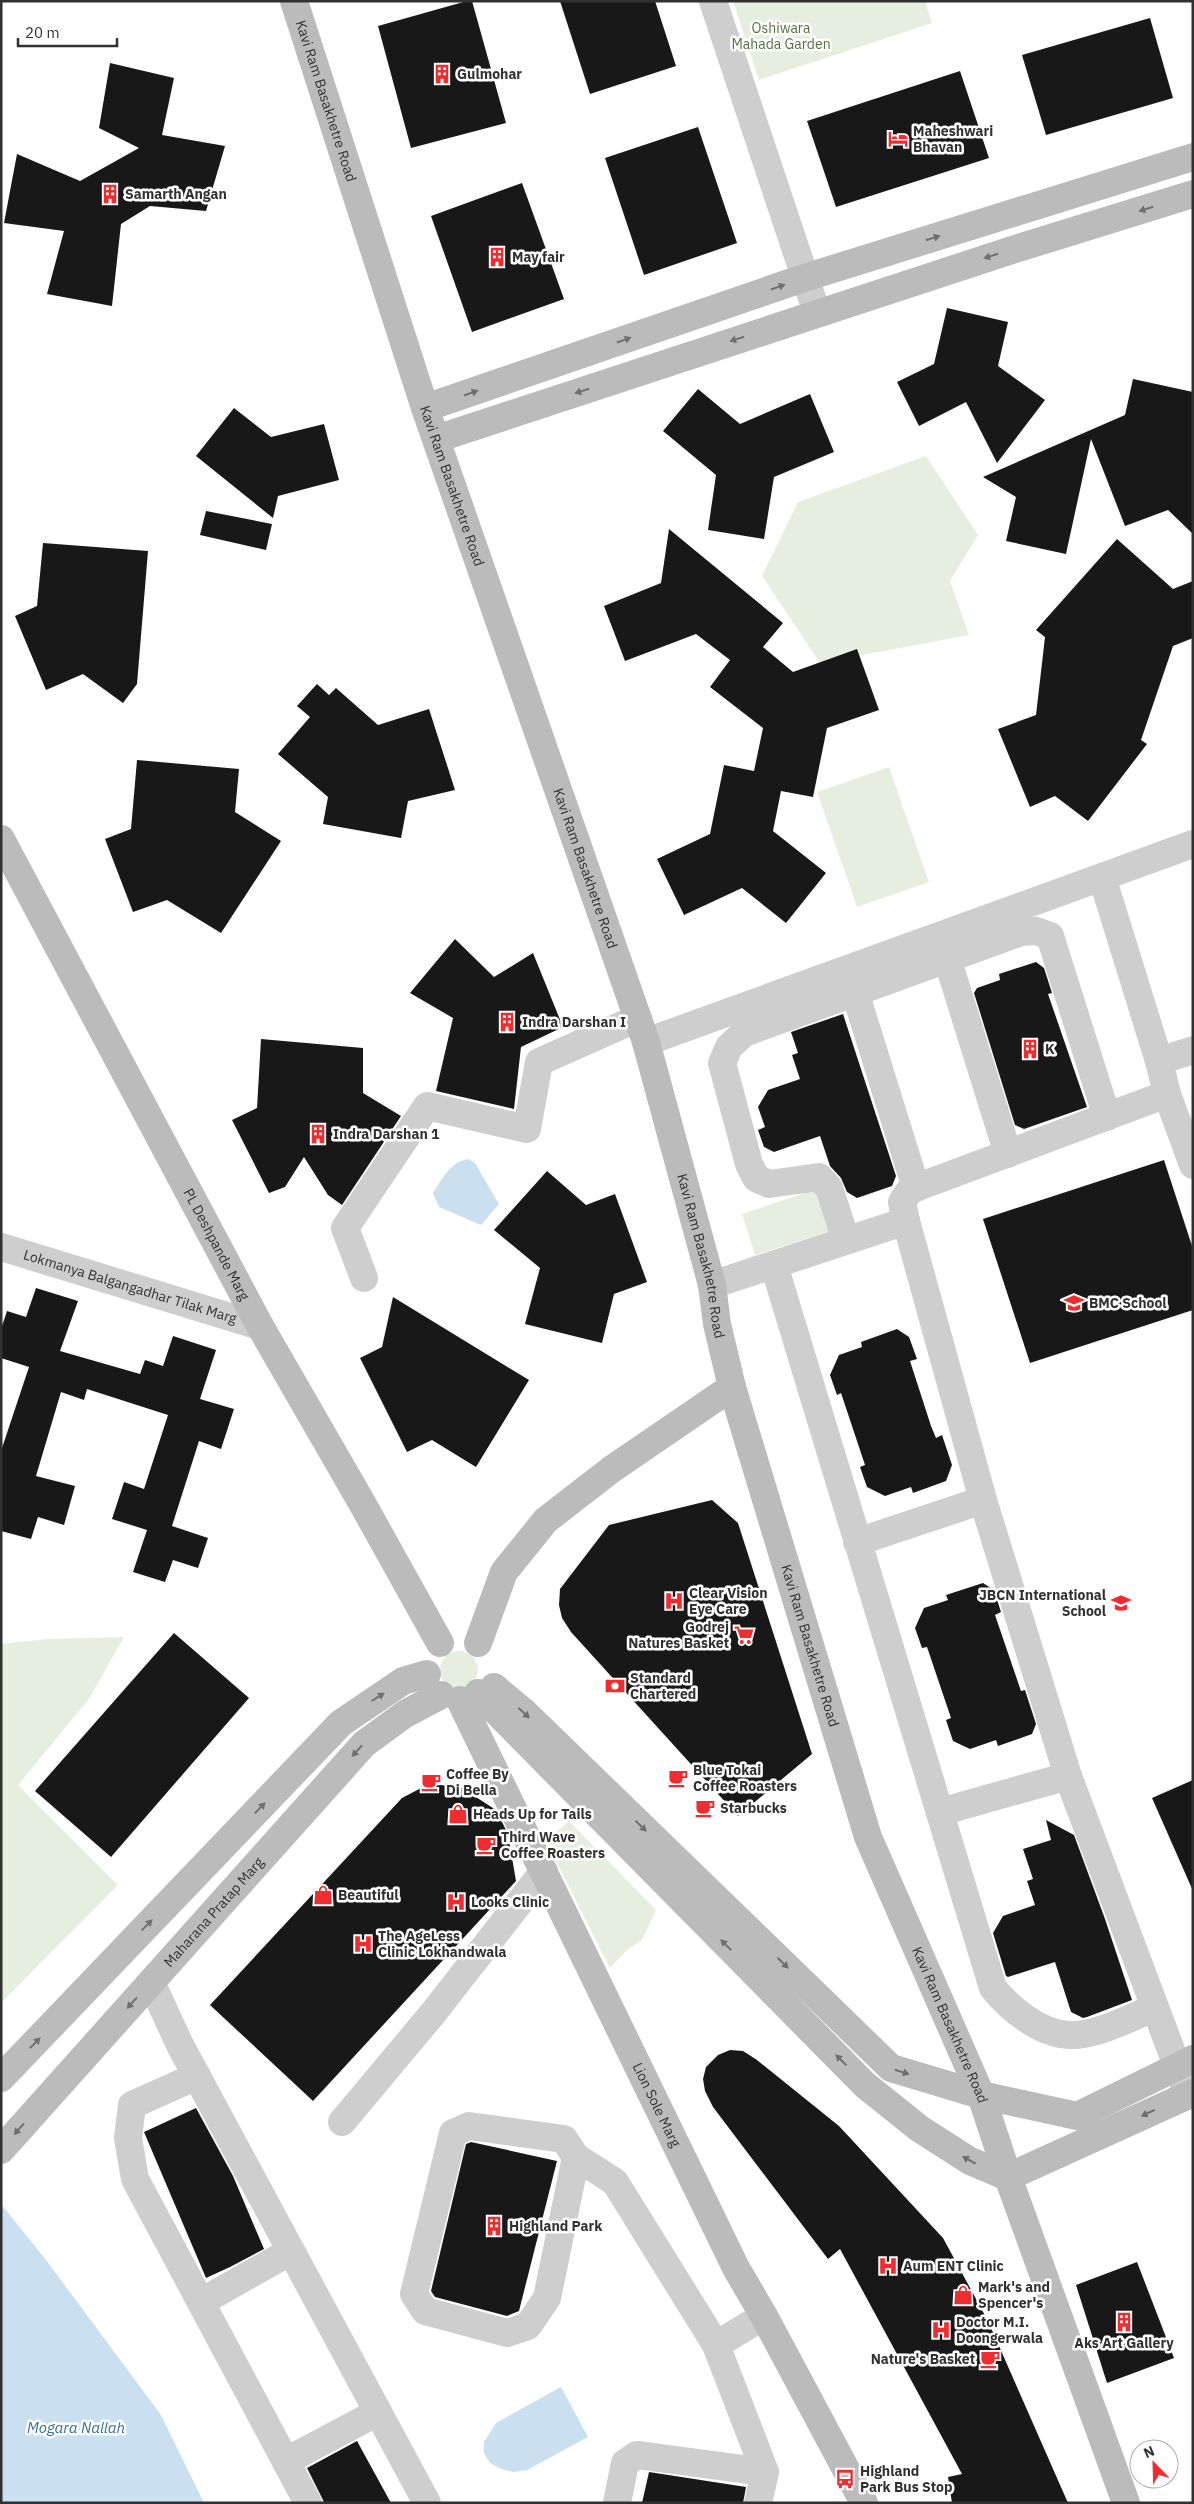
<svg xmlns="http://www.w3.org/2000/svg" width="1194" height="2504" viewBox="0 0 1194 2504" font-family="'IBM Plex Sans',sans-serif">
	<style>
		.green { fill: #e6efdf }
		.water { fill: #cadfef }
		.building { fill: #181818 }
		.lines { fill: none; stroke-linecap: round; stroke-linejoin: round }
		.street { stroke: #cecece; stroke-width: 28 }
		.secondary { stroke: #bbb; stroke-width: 28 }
		.oneway { fill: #6f6f6f }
		.labels { text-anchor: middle; stroke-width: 5; stroke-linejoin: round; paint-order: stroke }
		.park-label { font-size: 14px; fill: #51713b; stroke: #fff }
		.poi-label { font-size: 14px; font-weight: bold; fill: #313131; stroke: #fff; text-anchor: start }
		.street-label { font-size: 14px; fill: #313131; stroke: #fff }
		.water-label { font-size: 15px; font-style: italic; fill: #396f9a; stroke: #fff }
	</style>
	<rect width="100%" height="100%" fill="#fff"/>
	<g class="green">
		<path d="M733,1h192l7,22 -173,57z"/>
		<path d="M926,456l52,79 -28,46 19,54 -149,28 -58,-87 36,-74z"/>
		<path d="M889,767l40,115 -72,25 -40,-115z"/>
		<path d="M820,1188l13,42 -78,25 -13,-41z"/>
		<path d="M124,1637l-35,62 -71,86 100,100 -117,118v-359l46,-5z"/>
		<circle cx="459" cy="1670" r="19"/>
		<path d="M569,1821l87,89 -14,30 -14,9 -18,19 -64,-127z"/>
	</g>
	<g class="water">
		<path d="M468,1159l7,4 24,41 -18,21 -42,-18 -6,-14c9,-14 17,-31 35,-34z"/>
		<path d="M1,2204l45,56 115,155 43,88h-203z"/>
		<path d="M561,2387l27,50 -61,33 -14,2 -12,-3 -11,-6 -6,-10v-11l12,-19z"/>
	</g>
	<g class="building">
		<path d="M467,1h5l34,122 -95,25 -33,-122z"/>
		<path d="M560,1h95l21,65 -86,28z"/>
		<path d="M1150,18l23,80 -127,37 -24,-80z"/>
		<path d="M110,63l64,15 -12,57 63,11 -19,65 -56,-5 -29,18 -9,82 -65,-12 17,-63 -60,-8 13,-69 63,27 59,-33 -40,-20z"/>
		<path d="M960,71l29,87 -153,49 -29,-86z"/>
		<path d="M698,127l39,116 -93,32 -39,-117z"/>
		<path d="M522,183l42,116 -92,33 -41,-116z"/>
		<path d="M947,308l61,14 -10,44 47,34 -48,63 -31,-61 -47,24 -22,-44 37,-18z"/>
		<path d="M1133,379l60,13v142l-25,-24 -43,16 -34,-87 -25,115 -60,-13 10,-44 -33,-20 142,-62z"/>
		<path d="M698,389l42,35 70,-30 24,58 -60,25 -10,62 -56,-9 8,-55 -53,-44z"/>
		<path d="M234,408l37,29 53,-13 15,56 -61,16 -5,22 -77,-62z"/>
		<path d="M206,511l66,13 -6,26 -66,-15z"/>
		<path d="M669,529l114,94 -20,24 30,25 64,-23 22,61 -52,18 -14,69 -32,-6 -8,40 53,42 -40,50 -44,-35 -58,27 -27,-56 53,-25 14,-69 30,6 9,-43 -53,-41 20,-27 -34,-26 -71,27 -21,-55 57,-23z"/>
		<path d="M1117,539l56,50 20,-8v57l-20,8 -32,94 6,4 -59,77 -33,-25 -25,11 -32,-78 38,-14 9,-78 -9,-7z"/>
		<path d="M43,543l105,8 -11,133 -14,19 -40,-29 -37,16 -31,-74 22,-10z"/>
		<path d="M317,684l12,11 7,-7 42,37 51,-16 26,81 -47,11 -7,37 -78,-14 5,-27 -50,-43 32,-37 -13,-11z"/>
		<path d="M137,760l102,9 -4,43 46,29 -60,92 -54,-33 -34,12 -28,-73 26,-10z"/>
		<path d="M455,939l39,38 39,-24 30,74 -42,20 -7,62 -78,-18 17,-73 -43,-25z"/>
		<path d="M1036,962l8,6 8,25 -4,1 39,113 -63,22 -9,-4 -41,-132 3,-5 23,-8 -1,-6z"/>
		<path d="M843,1014l53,162 -4,10 -35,12 -10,-6 -6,-14 -11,-12 -10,-30 -46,16 -10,-5 -6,-17 7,-3 -7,-20 10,-17 32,-11 -8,-24 6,-2 -7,-21z"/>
		<path d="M261,1039l102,9v45l38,23 -59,89 -14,-10 -24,-38 -19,30 -16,6 -37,-73 25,-12z"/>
		<path d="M1164,1160l29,89v61l-163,53 -47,-144z"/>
		<path d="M547,1171l39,34 29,-11 32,88 -33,12 -12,49 -77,-19 15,-56 -46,-38z"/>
		<path d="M36,1288l42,13 -18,50 80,23 5,-14 18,6 10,-30 43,14 -16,49 34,10 -13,40 -22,-8 -27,85 36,12 -10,30 -25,-8 -8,22 -32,-10 14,-42 -35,-11 12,-37 20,7 24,-74 -81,-26 -3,11 -23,-8 -25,84 39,10 -11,39 -26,-8 -7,22 -30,-8v-80l28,-84 -28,-9v-29l6,-18 19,6z"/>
		<path d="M393,1297l136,83 -53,87 -44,-27 -25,12 -47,-94 22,-11z"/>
		<path d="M897,1329l12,8 8,22 -7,2 21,65 5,12 6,-3 10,30 -6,16 -33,12 -2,-6 -26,9 -18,-9 -7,-20 5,-2 -24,-72 -4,2 -7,-20 9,-20 23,-8 -1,-5z"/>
		<path d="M712,1500l26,23 74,231 -74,62 -167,-184 -9,-14 -3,-13 1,-16 49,-64z"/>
		<path d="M983,1583l11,7 7,22 -6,3 26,76 4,-1 11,34 -4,10 -34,12 -2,-6 -26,9 -17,-8 -7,-21 5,-2 -24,-71 -5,1 -7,-20 9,-20 24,-8 -2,-5z"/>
		<path d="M174,1633l75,65 -138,159 -76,-66z"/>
		<path d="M1193,1780v111l-41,-93z"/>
		<path d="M441,1785l21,3 34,22 12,24 8,47 -203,220 -103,-96 192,-207 21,-11z"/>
		<path d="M1046,1820l28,15 31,84 27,81 -45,17 -4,1 -12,-6 -16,-50 -47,15 -2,-1 -13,-43 10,-17 32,-11 -8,-24 6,-2 -10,-30 28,-9z"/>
		<path d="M730,2050l13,1 14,9 82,66 104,112 45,83 80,182h-116l-4,-26 14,-3 -122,-225 -12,10 -115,-152 -8,-16 -2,-12 3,-12 12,-12z"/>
		<path d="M196,2108l37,68 31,73 -34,18 -24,11 -62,-146z"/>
		<path d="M471,2142l86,19 -38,150 -12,5 -72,-19 -4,-6 35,-147z"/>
		<path d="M1137,2262l37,96 -67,25 -31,-98z"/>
		<path d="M357,2441l34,62h-67l-1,-3 -16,-32z"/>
		<path d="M649,2472l97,15 -3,16h-101z"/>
	</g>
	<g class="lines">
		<g class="street">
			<path d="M713,1l104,312"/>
			<path d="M1102,877l57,184 8,33 26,71"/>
			<path d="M947,958l61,196"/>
			<path d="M855,992l61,196"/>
			<path d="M646,1042l547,-198"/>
			<path d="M1159,1061l34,-11"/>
			<path d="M906,1221l77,279 85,276 120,319"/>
			<path d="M846,1240l-17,-52 -10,-11 -50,7 -13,-6 -7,-14 -27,-101 7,-16 15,-14 277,-101 15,-1 14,5 57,181"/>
			<path id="s1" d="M1,1247l259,79"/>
			<path d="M774,1265l219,723c17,21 47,46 77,47 26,1 59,-17 84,-27"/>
			<path d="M364,1278l-19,-50 82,-122 100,23 12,-67 99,-44"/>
			<path d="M712,1285l194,-64 -4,-19 8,-12 257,-96"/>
			<path d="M857,1542l126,-42"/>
			<path d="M940,1812l128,-36"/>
			<path d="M151,1982l29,63 247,458"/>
			<path d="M197,2076l-65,29 -4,33 7,41 173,324"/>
			<path d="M342,2122l92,-110 110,-141"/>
			<path d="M576,2157l-29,141 -19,28 -21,7 -82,-22 -11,-17 39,-161 16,-7 95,13 12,18 39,25 101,163"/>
			<path d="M201,2302l90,-51"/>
			<path d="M286,2461l92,-49"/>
			<path d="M617,2503l8,-40 12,-8 128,17"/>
			<path d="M758,2503l7,-31 -49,-127 48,-29"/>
		</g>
		<g class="secondary">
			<path id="s2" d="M294,1l131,407 221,634 66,243 5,39 15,63 136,450 113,258 27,82 118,326"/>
			<path d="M425,408l379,-130 389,-121"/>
			<path d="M436,439l576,-189 181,-56"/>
			<path id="s3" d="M1,839l259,487 102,177 78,140"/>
			<path d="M478,1643l26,-71 42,-52 66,-51 120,-82"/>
			<path d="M494,1687l31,26 366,355 90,27 96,21 116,-57"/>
			<path d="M478,1693l387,392 55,44 50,32 38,16 185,-84"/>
			<path id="s4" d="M460,1700l276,568 28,48 100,187"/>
			<path d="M1,2078l340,-355 62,-42 24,-7"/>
			<path id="s5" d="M1,2150l363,-406 41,-30 36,-19"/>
		</g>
	</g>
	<defs><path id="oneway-solid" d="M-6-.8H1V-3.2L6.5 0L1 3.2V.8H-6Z" transform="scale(1.25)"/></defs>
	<g class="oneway">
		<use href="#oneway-solid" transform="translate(1146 209) rotate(163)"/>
		<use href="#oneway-solid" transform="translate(933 238) rotate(-17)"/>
		<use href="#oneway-solid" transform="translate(991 256) rotate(162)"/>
		<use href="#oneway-solid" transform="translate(778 287) rotate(-19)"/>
		<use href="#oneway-solid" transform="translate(737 339) rotate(162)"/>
		<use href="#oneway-solid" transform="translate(624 340) rotate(-19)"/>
		<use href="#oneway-solid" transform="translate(582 391) rotate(162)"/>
		<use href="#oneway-solid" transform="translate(471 393) rotate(-19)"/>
		<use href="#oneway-solid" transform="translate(378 1697) rotate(-32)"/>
		<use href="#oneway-solid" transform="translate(524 1713) rotate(42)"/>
		<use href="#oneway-solid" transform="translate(357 1751) rotate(132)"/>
		<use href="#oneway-solid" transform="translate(260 1808) rotate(-46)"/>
		<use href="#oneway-solid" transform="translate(641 1826) rotate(44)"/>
		<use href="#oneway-solid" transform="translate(147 1925) rotate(-46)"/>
		<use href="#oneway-solid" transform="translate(726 1945) rotate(-135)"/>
		<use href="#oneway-solid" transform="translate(783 1963) rotate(44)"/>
		<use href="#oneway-solid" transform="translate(132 2003) rotate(132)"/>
		<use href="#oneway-solid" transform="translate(35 2043) rotate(-46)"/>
		<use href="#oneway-solid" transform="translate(841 2060) rotate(-135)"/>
		<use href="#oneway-solid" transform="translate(902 2072) rotate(17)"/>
		<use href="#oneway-solid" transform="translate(1148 2113) rotate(155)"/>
		<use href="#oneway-solid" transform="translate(19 2129) rotate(131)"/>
		<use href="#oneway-solid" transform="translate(969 2160) rotate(-151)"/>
	</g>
	<defs>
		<symbol id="building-bare" viewBox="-9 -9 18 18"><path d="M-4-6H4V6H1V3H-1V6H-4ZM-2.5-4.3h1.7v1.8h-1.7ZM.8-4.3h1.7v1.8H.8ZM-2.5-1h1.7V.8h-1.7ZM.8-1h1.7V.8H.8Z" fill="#f12b2e" stroke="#fff" stroke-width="2.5" paint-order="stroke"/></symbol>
		<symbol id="hotel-bare" viewBox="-9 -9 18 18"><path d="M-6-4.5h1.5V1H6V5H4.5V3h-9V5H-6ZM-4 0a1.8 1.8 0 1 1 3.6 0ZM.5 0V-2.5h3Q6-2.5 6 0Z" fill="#f12b2e" stroke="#fff" stroke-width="2.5" paint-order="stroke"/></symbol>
		<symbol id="school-bare" viewBox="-9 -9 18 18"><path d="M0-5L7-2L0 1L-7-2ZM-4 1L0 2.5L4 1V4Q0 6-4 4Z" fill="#f12b2e" stroke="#fff" stroke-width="2.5" paint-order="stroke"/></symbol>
		<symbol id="hospital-bare" viewBox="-9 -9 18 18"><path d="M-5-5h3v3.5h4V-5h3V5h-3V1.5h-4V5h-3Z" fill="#f12b2e" stroke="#fff" stroke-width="2.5" paint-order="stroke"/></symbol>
		<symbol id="supermarket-bare" viewBox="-9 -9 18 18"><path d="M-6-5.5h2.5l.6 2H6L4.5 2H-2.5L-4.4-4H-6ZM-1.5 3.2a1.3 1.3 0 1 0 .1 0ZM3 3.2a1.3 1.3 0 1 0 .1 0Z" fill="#f12b2e" stroke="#fff" stroke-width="2.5" paint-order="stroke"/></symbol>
		<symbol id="bank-bare" viewBox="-9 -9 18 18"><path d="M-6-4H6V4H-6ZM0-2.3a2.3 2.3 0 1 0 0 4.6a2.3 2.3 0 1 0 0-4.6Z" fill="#f12b2e" stroke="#fff" stroke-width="2.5" paint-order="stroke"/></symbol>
		<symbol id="cafe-bare" viewBox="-9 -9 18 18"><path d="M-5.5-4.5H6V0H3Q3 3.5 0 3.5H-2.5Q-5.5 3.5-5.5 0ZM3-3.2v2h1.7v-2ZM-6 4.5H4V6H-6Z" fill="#f12b2e" stroke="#fff" stroke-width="2.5" paint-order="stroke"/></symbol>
		<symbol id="shop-bare" viewBox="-9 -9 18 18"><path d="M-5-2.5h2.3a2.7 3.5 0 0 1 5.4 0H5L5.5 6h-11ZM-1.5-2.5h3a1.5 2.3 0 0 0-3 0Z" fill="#f12b2e" stroke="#fff" stroke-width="2.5" paint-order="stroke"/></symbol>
		<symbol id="bus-bare" viewBox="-9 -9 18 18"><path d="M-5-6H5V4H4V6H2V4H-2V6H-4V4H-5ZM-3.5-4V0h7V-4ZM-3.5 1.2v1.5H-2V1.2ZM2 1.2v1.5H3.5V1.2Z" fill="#f12b2e" stroke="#fff" stroke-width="2.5" paint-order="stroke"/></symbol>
	</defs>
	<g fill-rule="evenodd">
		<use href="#building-bare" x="428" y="60" width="28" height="28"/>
		<use href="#hotel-bare" x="884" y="125" width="28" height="28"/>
		<use href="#building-bare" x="96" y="180" width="28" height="28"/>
		<use href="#building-bare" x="483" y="243" width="28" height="28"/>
		<use href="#building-bare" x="493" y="1008" width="28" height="28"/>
		<use href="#building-bare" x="1016" y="1035" width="28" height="28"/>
		<use href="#building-bare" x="304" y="1120" width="28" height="28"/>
		<use href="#school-bare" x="1060" y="1289" width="28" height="28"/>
		<use href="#hospital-bare" x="660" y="1587" width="28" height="28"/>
		<use href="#school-bare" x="1107" y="1589" width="28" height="28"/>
		<use href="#supermarket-bare" x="730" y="1621" width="28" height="28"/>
		<use href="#bank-bare" x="601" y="1672" width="28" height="28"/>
		<use href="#cafe-bare" x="664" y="1764" width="28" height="28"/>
		<use href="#cafe-bare" x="417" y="1768" width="28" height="28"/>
		<use href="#cafe-bare" x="691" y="1794" width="28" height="28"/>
		<use href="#shop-bare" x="444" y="1800" width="28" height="28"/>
		<use href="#cafe-bare" x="472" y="1831" width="28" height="28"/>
		<use href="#shop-bare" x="309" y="1881" width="28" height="28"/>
		<use href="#hospital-bare" x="442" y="1888" width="28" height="28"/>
		<use href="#hospital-bare" x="349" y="1930" width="28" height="28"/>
		<use href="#building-bare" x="480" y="2212" width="28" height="28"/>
		<use href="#hospital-bare" x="874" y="2252" width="28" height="28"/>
		<use href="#shop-bare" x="949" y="2281" width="28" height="28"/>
		<use href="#building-bare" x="1110" y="2308" width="28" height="28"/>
		<use href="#hospital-bare" x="927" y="2316" width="28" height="28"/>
		<use href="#cafe-bare" x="976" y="2345" width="28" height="28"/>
		<use href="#bus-bare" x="831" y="2465" width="28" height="28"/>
	</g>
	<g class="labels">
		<g class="park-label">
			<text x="781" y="33">Oshiwara<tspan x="781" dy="16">Mahada Garden</tspan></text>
		</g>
		<g class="poi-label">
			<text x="457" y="79">Gulmohar</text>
			<text x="913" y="136">Maheshwari<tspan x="913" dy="16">Bhavan</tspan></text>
			<text x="125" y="199">Samarth Angan</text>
			<text x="512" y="262">May fair</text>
			<text x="522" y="1027">Indra Darshan I</text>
			<text x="1045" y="1054">K</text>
			<text x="333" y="1139">Indra Darshan 1</text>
			<text x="1089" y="1308">BMC School</text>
			<text x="689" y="1598">Clear Vision<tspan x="689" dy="16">Eye Care</tspan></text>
			<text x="1106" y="1600" text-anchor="end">JBCN International<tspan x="1106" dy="16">School</tspan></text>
			<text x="729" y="1632" text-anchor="end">Godrej<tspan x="729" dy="16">Natures Basket</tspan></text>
			<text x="630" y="1683">Standard<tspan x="630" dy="16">Chartered</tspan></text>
			<text x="693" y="1775">Blue Tokai<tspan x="693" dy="16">Coffee Roasters</tspan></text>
			<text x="446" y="1779">Coffee By<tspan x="446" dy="16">Di Bella</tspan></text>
			<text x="720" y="1813">Starbucks</text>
			<text x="473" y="1819">Heads Up for Tails</text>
			<text x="501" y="1842">Third Wave<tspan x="501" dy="16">Coffee Roasters</tspan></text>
			<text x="338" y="1900">Beautiful</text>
			<text x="471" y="1907">Looks Clinic</text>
			<text x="378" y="1941">The AgeLess<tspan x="378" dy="16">Clinic Lokhandwala</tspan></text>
			<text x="509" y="2231">Highland Park</text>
			<text x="903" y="2271">Aum ENT Clinic</text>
			<text x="978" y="2292">Mark's and<tspan x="978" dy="16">Spencer's</tspan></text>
			<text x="956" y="2327">Doctor M.I.<tspan x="956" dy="16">Doongerwala</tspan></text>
			<text x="1124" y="2348" text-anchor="middle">Aks Art Gallery</text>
			<text x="975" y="2364" text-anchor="end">Nature's Basket</text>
			<text x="860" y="2476">Highland<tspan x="860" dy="16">Park Bus Stop</tspan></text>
		</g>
		<g class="street-label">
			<text dy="5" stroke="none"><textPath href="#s2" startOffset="105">Kavi Ram Basakhetre Road</textPath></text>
			<text dy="5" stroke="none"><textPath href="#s2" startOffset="510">Kavi Ram Basakhetre Road</textPath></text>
			<text dy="5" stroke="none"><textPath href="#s2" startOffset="915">Kavi Ram Basakhetre Road</textPath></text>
			<text dy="5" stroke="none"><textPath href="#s3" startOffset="459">PL Deshpande Marg</textPath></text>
			<text dy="5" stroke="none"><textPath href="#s2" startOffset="1320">Kavi Ram Basakhetre Road</textPath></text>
			<text dy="5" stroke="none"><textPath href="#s1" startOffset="135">Lokmanya Balgangadhar Tilak Marg</textPath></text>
			<text dy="5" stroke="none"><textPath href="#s2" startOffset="1725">Kavi Ram Basakhetre Road</textPath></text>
			<text dy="5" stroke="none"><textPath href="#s5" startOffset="319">Maharana Pratap Marg</textPath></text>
			<text dy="5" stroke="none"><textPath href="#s2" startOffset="2130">Kavi Ram Basakhetre Road</textPath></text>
			<text dy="5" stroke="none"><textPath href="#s4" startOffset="450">Lion Sole Marg</textPath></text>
		</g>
		<g class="water-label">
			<text x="76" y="2433">Mogara Nallah</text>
		</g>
	</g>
	<rect width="1194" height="2504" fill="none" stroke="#313131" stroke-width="5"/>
	<g transform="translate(1154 2464) rotate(337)"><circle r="24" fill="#ffffff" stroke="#adadad"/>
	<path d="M0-4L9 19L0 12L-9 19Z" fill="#f12b2e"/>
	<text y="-8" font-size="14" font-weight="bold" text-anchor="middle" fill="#313131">N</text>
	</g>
	<path d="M18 38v8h99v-8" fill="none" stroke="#313131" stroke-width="2.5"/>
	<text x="25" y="38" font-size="15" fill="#313131" stroke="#ffffff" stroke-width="4" paint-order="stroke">20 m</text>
</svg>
